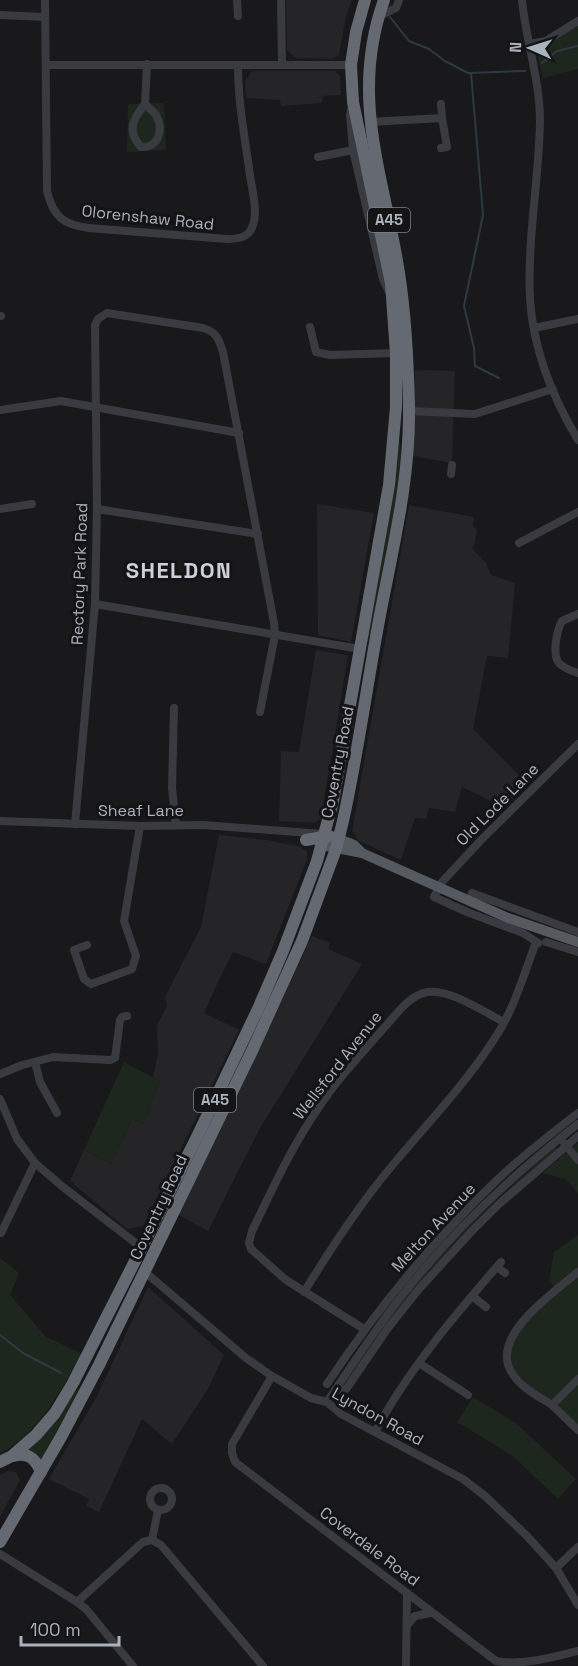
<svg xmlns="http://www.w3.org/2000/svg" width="578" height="1666" viewBox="0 0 578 1666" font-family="'Space Grotesk',sans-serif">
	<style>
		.built { fill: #252528 }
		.green { fill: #1e271e }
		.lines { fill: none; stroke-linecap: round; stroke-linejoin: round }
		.stream { stroke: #2d3a41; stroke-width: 2 }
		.minor { stroke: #393b41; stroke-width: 8 }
		.major { stroke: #555960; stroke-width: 10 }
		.highway { stroke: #656a72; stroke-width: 12 }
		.labels { text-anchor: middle; stroke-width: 6; stroke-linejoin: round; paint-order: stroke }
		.shield { fill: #141416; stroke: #7d838a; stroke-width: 1.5 }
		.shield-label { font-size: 15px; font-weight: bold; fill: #aab2bc }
		.street-label { font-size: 16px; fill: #aab2bc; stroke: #141416 }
		.district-label { font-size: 22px; font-weight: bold; letter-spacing: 1.5px; fill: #ccd0d8; stroke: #141416 }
	</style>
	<rect width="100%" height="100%" fill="#19191b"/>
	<g class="built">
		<path d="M286,0h66l-6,17 -7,38 -8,4 -35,-1 -9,-8z"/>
		<path d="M252,71h83l5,5 1,19 -18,1 -1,7 -41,3 -1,-6 -34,-2 -1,-16z"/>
		<path d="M415,370l40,1 -3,92 -40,-7z"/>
		<path d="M317,504l57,9 -23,129 -33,-7z"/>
		<path d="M409,505l65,12 -1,9 4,4 -3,16 -2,2 14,15 5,12 24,8 -7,75 -21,-2 -14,73 55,55 -25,23 -41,-20 -7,25 -26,-4 -3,11 -11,-1 -14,42 -42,-19 -7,-10z"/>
		<path d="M316,650l32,5 -27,164 -7,4 -35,-2 2,-70 18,1z"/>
		<path d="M219,835l47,5 32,6 9,5v8l-41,105 -33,-12 -15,30 -14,31 35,17 -96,196 -16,3 -57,-48 14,-31 27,14 21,-45 11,5 17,-43 -7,-3 5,-25 -1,-28 10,-19 -2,-9 36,-70z"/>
		<path d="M312,936l18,7 -2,6 34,15 -102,164 -52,103 -31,-17 51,-99z"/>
		<path d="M148,1287l76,68 -16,34 -36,55 -30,-25 -43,93 -13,-6 3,-7 -40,-20 48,-83z"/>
		<path d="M8,1471l8,1 4,8 -20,37v-42z"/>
	</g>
	<g class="green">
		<path d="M578,24v45l-35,9 -6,-25 1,-6 15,-6z"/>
		<path d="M164,103l2,47 -39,2 1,-48z"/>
		<path d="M397,441h3v8h4l-3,35 -30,150 -6,12z"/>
		<path d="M124,1062l36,19 -17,43 -11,-5 -21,45 -27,-14z"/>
		<path d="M578,1143v50l-12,-14 -24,-6z"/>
		<path d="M555,1147l3,2 -91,85 -121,152h-4c18,-27 35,-55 55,-80 49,-60 100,-108 158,-159z"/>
		<path d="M578,1235v33l-23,19 -6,-6 5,-29z"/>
		<path d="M0,1258l19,15 -9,22 35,41 37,18c-19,33 -46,83 -82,99z"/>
		<path d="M578,1277v97l-23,25 -5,1c-7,-5 -18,-9 -24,-15 -44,-42 21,-82 52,-108z"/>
		<path d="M85,1381l-41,78h-3l-12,-9 -1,-3z"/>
		<path d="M578,1383v44l-19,-20v-4z"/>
		<path d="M473,1397l44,27 59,55 -18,20 -45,-43 -56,-34z"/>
	</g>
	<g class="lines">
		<g class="stream">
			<path d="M390,17l19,24 20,8 16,12 23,12 57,-2"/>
			<path d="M542,63l15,-12 21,-5"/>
			<path d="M471,73l12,142 -19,91 10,42 1,18 24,12"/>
			<path d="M0,1335l23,18 38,20"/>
		</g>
		<g class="minor">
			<path d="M45,0l2,191c6,25 16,34 42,37l138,11c11,0 22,-1 26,-14 5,-14 -1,-35 -3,-50 -5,-36 -12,-73 -12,-110"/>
			<path d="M237,0l1,16"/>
			<path d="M281,0l1,65"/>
			<path d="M522,0c4,41 18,80 18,121 -1,59 -13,119 -10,178 3,49 23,99 48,141"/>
			<path d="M0,15l45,2"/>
			<path d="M378,17l18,-9 3,-8"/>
			<path d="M529,44l17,-3 32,-20"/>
			<path d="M46,65h305"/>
			<path d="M145,104c-12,15 -19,26 -4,43 18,1 23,-18 15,-32 -3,-4 -7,-7 -11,-11l2,-40"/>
			<path d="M441,104l1,14"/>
			<path d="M352,105l-2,10 3,35 30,129 7,15"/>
			<path d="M370,122l72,-4 5,29 -6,1"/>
			<path d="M318,157l35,-7"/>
			<path d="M0,316h1"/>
			<path d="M310,327l6,25 14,3 66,-2"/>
			<path d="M534,328l44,-9"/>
			<path d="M0,410l61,-9 178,32"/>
			<path d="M409,411l66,3 78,-25"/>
			<path d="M451,474l1,-9"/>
			<path d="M0,509l32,-5"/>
			<path d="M97,509l161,25"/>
			<path d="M519,543l59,-31"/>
			<path d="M95,604l265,45"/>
			<path d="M578,614l-16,7c-5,9 -11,35 -2,43 4,4 12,7 18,9"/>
			<path d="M174,708l-2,80 4,37"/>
			<path d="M0,821l140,5 63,-1 120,9"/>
			<path d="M75,824l20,-220 2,-95 -2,-184 3,-6 9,-6 96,15c14,4 16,12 20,24l51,271 1,12 -15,77"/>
			<path d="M469,901l3,-8 106,39"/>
			<path d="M546,942l32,10"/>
			<path d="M538,943l-15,-10 -56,-21 -33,-15 8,-15 40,-43 96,-95"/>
			<path d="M87,945l-13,5 10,29 7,5 41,-15 4,-13 -12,-35 16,-95"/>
			<path d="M35,1062l5,20 17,31"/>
			<path d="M0,1074l22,-9 31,-8 57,3 5,-2 5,-38 2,-3 5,-1"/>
			<path d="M0,1099l17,40 18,24 28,24 79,61"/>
			<path d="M564,1143l14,17"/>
			<path d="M1,1233l34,-70"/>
			<path d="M497,1267l8,6"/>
			<path d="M145,1272l101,86 26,18 39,22 16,4 14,12 122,65 22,17 41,39 30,33 22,37"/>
			<path d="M578,1272c-24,20 -90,65 -66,101 9,15 26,23 40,32l26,-26"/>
			<path d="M304,1292c28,-45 57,-90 92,-131 33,-39 69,-77 97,-120 20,-29 30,-64 42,-96l3,-2"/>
			<path d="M472,1296l14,11"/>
			<path d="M364,1329l-78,-49 -35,-31 -2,-6 3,-12c20,-41 39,-83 65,-121 19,-29 43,-55 66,-81 13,-14 26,-34 45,-37 22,-3 56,20 76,30"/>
			<path d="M419,1363l49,32"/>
			<path d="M272,1376l-40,68v9l3,9 261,199c26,5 56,-4 82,-10"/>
			<path d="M327,1384c49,-74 105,-142 170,-204 25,-24 54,-46 81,-67"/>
			<path d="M337,1388l5,3 5,-3 41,-60 31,-39 52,-57 27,-27 80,-69"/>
			<path d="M327,1402c25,-37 49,-74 77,-109 50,-63 111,-120 174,-169"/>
			<path d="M552,1405l26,25"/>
			<path d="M375,1432c33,-62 80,-117 126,-170"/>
			<circle cx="161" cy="1499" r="11"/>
			<path d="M152,1540l6,-30"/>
			<path d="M0,1554l77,48 9,7 47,57"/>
			<path d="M556,1568l22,-21"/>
			<path d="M77,1602l66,-60 9,-2 9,5 102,121"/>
			<path d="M407,1625l8,-9 16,-3"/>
			<path d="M406,1666l1,-73"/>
		</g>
		<g class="major">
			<path d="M331,836l23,9 8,8"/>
			<path d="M322,845l40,8 146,65 70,24"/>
		</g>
		<g class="highway">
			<path d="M306,840l23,-4"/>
			<path d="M13,1456c15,-4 22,2 28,16"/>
			<path d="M0,1462l12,-6 24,-21 19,-22 18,-30 61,-120 62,-124 62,-130 25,-58 34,-90 16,-60 56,-316 7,-78v-54l-5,-70 -38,-181 -2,-37 5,-33 9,-32"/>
			<path d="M0,1542l61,-105 38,-72 153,-314 50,-110 34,-92 7,-28c15,-68 24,-137 37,-206 13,-68 30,-136 29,-207 -1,-45 -3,-90 -10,-135 -15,-97 -50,-175 -15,-273"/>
		</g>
	</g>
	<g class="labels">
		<g class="shield">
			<rect x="368" y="208" width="42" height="24" rx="4.5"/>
			<rect x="194" y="1088" width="42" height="24" rx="4.5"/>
		</g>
		<g class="shield-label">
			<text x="389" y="225">A45</text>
			<text x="215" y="1105">A45</text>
		</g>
		<g class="street-label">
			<text transform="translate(148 217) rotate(6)" y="6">Olorenshaw Road</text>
			<text transform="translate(79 574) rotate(-88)" y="6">Rectory Park Road</text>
			<text transform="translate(337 762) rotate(-79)" y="6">Coventry Road</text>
			<text transform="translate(497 804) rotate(-45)" y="6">Old Lode Lane</text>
			<text x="141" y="816">Sheaf Lane</text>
			<text transform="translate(337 1065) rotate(-52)" y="6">Wellsford Avenue</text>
			<text transform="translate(158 1207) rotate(-65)" y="6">Coventry Road</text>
			<text transform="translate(433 1227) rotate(-47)" y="6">Melton Avenue</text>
			<text transform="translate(378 1416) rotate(29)" y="6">Lyndon Road</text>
			<text transform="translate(370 1546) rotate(37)" y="6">Coverdale Road</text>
		</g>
		<g class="district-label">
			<text x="179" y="578">SHELDON</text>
		</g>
	</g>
	<g transform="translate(530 48) rotate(273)" stroke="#141416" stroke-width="4.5" paint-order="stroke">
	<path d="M0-4.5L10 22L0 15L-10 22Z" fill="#aab2bc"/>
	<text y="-9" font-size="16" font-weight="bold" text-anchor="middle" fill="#aab2bc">N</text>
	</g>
	<path d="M21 1636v9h98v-9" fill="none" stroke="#aab2bc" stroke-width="3"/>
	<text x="30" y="1636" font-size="18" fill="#aab2bc" stroke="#141416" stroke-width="4.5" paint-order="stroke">100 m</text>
</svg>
